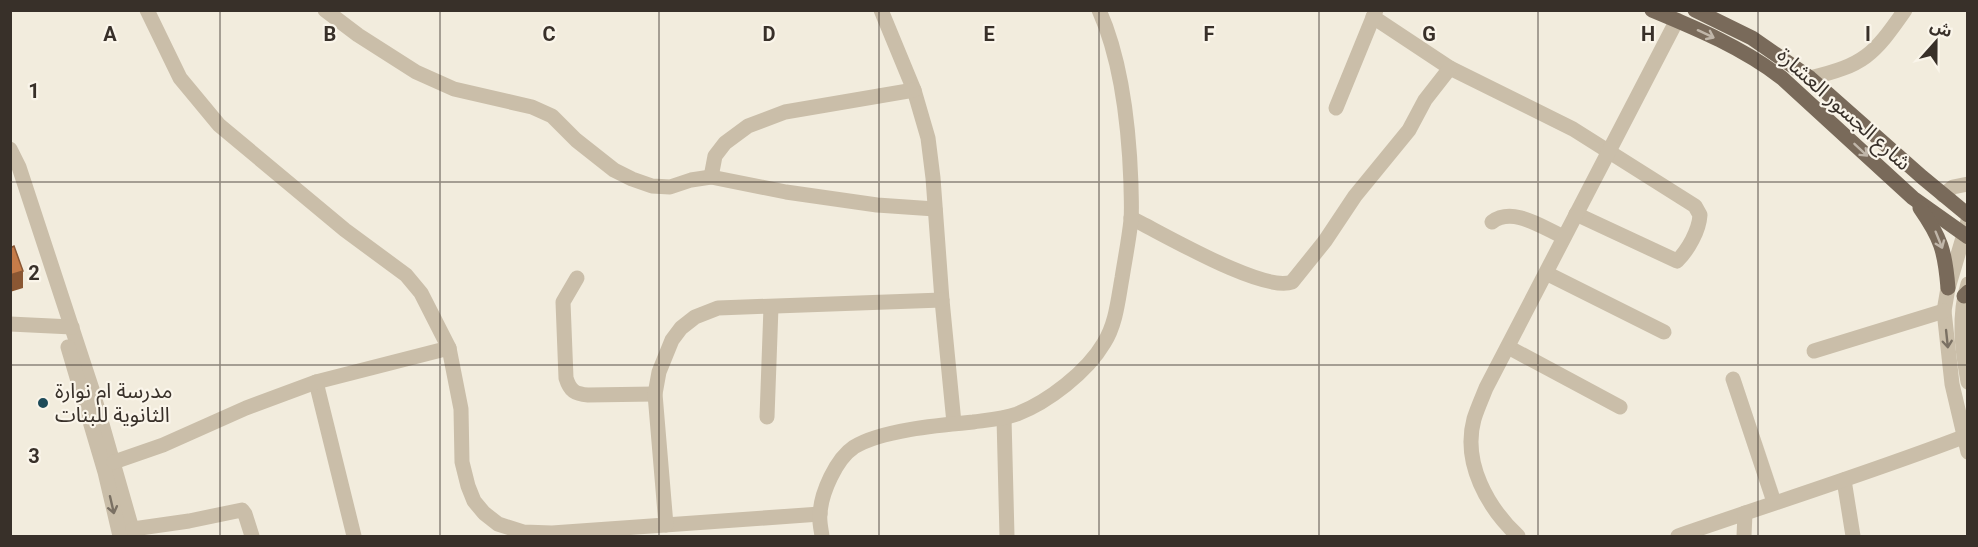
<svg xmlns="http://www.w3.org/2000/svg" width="1978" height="547" viewBox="0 0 1978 547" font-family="Roboto,'Noto Sans Arabic',sans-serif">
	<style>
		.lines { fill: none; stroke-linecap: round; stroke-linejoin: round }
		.minor { stroke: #cabea9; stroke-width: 15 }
		.major { stroke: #796a5a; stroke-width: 15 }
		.shaded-wall { fill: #8a5733 }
		.building { fill: #c57c49; stroke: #8a5733; stroke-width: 1.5 }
		.oneway { stroke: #c0b6a9 }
		.oneway2 { stroke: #7a7063 }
		.grid { fill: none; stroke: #383029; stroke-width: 1.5; stroke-opacity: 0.55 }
		.poi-dot { fill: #1e4b59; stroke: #faf5ea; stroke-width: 2 }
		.labels { text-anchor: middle; stroke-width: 4.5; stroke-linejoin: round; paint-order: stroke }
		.street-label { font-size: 21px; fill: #383029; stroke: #faf5ea }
		.poi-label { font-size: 21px; fill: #383029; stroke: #faf5ea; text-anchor: start }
		.grid-label { font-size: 20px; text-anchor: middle; font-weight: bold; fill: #383029; stroke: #faf5ea; stroke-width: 4.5; stroke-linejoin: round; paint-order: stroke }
	</style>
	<rect width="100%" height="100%" fill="#f2ecdd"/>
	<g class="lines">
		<g class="minor">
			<path d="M147,10l33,68 39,47 126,105 61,45 15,18 28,55 12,61 1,53 6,24 6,15 10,12 14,11 25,8 29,1 268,-19"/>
			<path d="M325,10l33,25 58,37 38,17 78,18 20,9 24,24 38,30 18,9 20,7 18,1 21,-7 20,-3 75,15 91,13 58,4"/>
			<path d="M881,10l33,80 14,48 5,40 9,122 12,123"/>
			<path d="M1373,17l77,51 123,61 122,77 5,9c-1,16 -12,35 -23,46l-101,-47"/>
			<path d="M1810,78c54,-13 63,-22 95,-68"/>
			<path d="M1336,108l40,-98"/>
			<path d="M10,149l9,18 73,222 42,147"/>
			<path d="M711,177l4,-21 10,-13 23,-17 37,-14 129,-22"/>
			<path d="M1943,195l10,-8 15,-3"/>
			<path d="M1131,218c31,15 132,75 161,64l33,-41 30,-45 54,-66 16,-30 25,-32"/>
			<path d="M1968,221l-20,67 -4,23 8,73 16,68"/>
			<path d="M1492,222c21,-16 51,6 72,15"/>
			<path d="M1546,273l118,59"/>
			<path d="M577,278l-14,24 3,76c4,13 9,16 22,17l67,-1"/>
			<path d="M1968,284c-10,32 -6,65 0,98"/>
			<path d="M10,324l62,3"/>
			<path d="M68,347l37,125 15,64"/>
			<path d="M1508,347l112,60"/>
			<path d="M1814,351l130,-40"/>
			<path d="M1733,379l41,123"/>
			<path d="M316,382l38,154"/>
			<path d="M767,417l4,-110"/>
			<path d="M1004,418l3,118"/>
			<path d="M114,462l49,-17 83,-37 70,-26 133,-34"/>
			<path d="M1844,480l9,56"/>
			<path d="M666,525l-11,-131 4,-22 13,-32 9,-12 14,-11 23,-9 224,-8"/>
			<path d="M133,529l56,-8 53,-11 3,4 7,22"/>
			<path d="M822,536c-1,-7 -3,-15 -2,-22 1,-21 16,-55 34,-67 27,-17 86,-22 119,-25 15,-2 30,-3 44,-8 31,-12 70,-42 87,-71 12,-19 14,-43 18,-65 3,-19 7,-39 9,-58 1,-12 0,-25 0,-36 -2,-56 -9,-123 -32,-174"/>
			<path d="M1518,536c-30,-28 -56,-73 -44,-117 3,-10 8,-21 12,-31l191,-368"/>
			<path d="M1678,536c95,-33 191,-63 285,-99"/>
			<path d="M1744,536l1,-23"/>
		</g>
		<g class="major">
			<path d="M1652,10c46,19 91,38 130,68l131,120 55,39"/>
			<path d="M1695,10l57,28 58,40 112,99 46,38"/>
			<path d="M1920,208c21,30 25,43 28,80"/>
			<path d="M1964,296l4,-4"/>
		</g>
	</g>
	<path class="shaded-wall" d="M23,271v17l-13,4v-17z"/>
	<path class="building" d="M14,246l9,25 -13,4v-27z"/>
	<defs><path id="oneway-shaft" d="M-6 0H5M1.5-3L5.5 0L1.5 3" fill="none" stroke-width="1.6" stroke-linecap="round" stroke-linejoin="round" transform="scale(1.5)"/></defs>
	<g class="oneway">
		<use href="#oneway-shaft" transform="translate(1706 34) rotate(25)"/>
		<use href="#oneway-shaft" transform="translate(1861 150) rotate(43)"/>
		<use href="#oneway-shaft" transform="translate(1939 240) rotate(68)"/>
	</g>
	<g class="oneway2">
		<use href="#oneway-shaft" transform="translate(1947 339) rotate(84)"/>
		<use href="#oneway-shaft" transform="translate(112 505) rotate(77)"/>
	</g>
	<path class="grid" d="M220,10v526M440,10v526M659,10v526M879,10v526M1099,10v526M1319,10v526M1538,10v526M1758,10v526M10,182h1958M10,365h1958"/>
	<circle class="poi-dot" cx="43" cy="403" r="6"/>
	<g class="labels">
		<g class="street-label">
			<text transform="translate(1844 109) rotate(42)" y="7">شارع الجسور العشارة</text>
		</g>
		<g class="poi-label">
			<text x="55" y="398">مدرسة ام نوارة<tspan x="55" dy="24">الثانوية للبنات</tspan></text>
		</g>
	</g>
	<g class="grid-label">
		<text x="110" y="41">A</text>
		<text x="330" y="41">B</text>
		<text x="549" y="41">C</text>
		<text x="769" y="41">D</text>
		<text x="989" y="41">E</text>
		<text x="1209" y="41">F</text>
		<text x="1429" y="41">G</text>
		<text x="1648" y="41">H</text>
		<text x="1868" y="41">I</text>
		<text x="34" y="98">1</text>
		<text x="34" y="280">2</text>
		<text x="34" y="463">3</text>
	</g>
	<rect width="1978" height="547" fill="none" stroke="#383029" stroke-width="24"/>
	<g transform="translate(1936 42) rotate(21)" stroke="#faf5ea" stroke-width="4.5" paint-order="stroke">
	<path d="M0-4.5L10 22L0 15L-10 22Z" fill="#383029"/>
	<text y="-9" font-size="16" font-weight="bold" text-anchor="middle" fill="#383029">ش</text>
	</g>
</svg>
